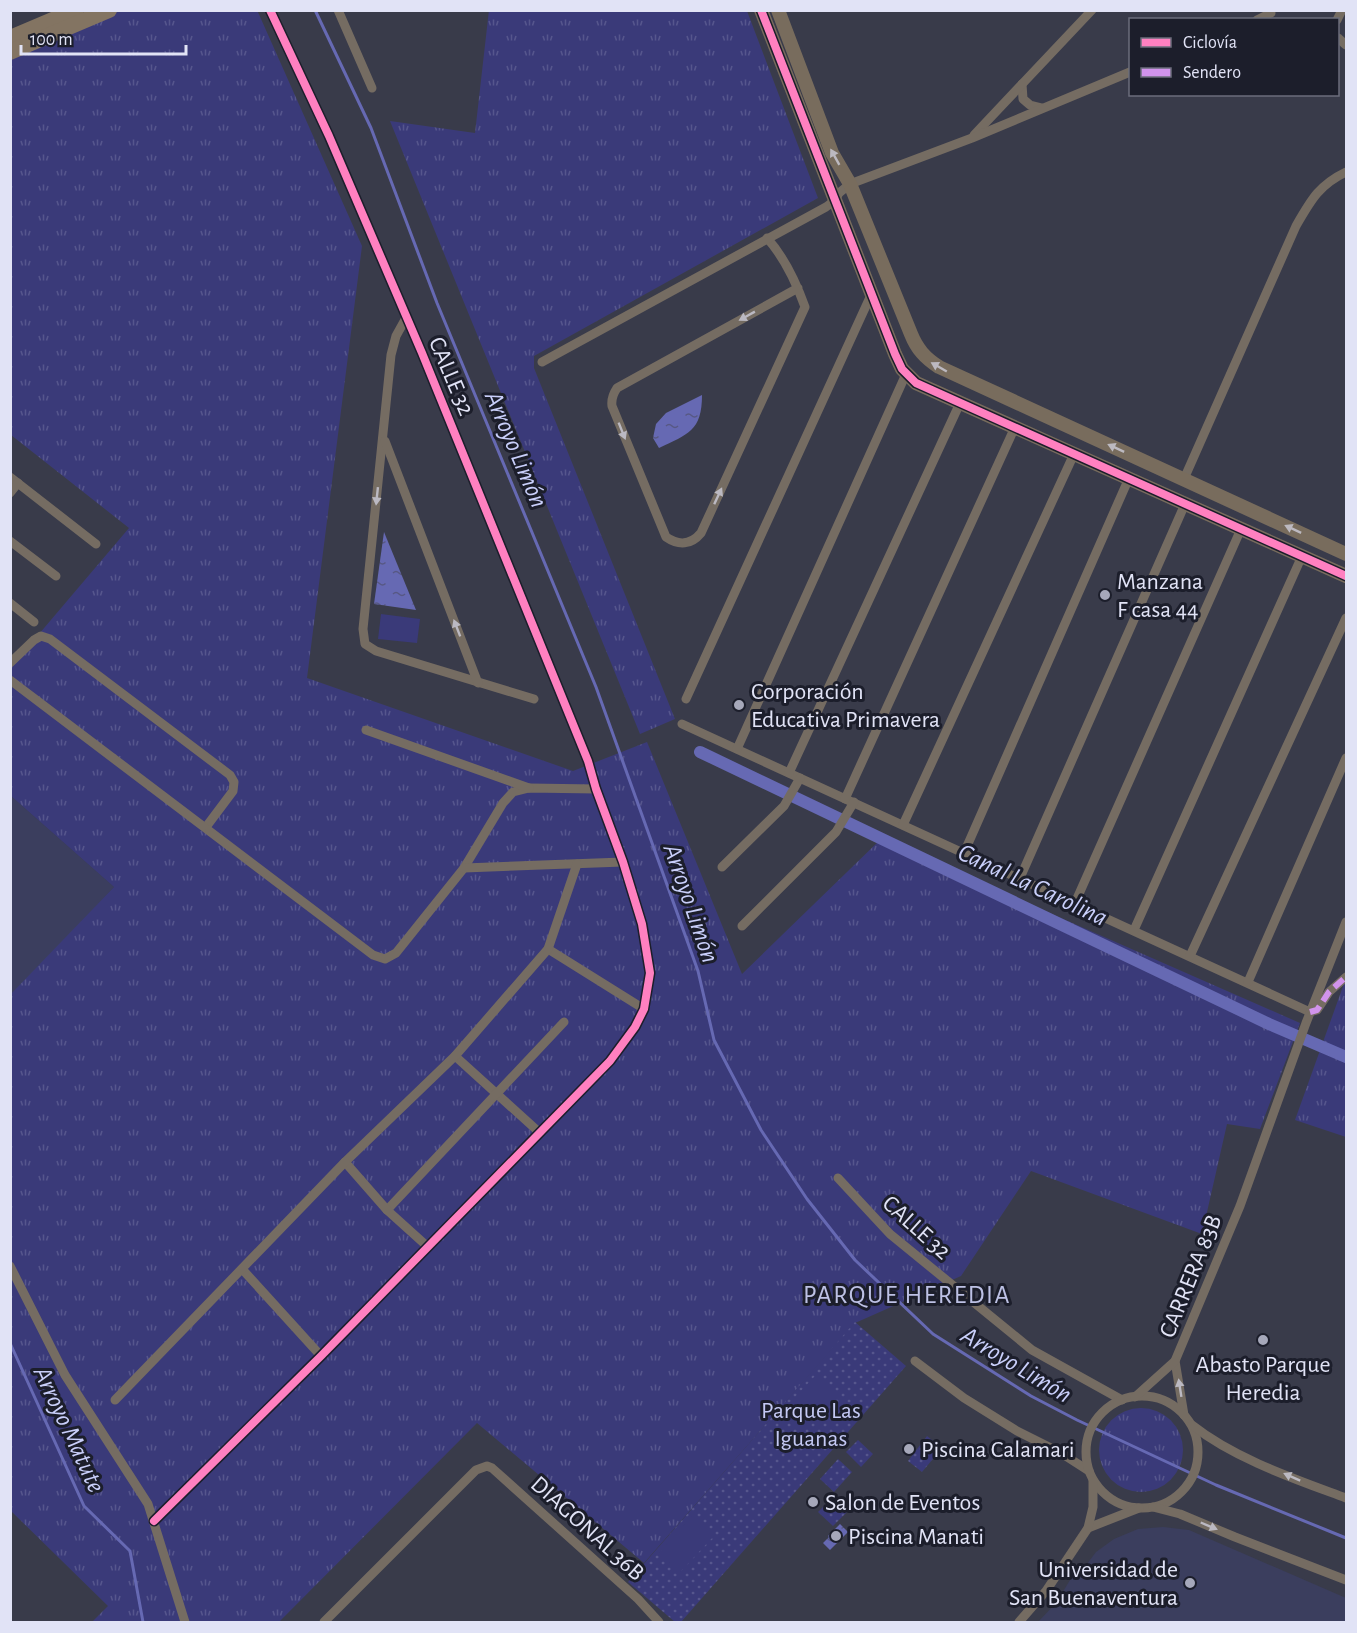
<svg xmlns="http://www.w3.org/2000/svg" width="1357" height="1633" viewBox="0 0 1357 1633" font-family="'Alegreya Sans',sans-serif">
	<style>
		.built { fill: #3b3e5e }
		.grass { fill: url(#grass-tufts) }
		.park { fill: url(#park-dots) }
		.garden { fill: #3a3a79 }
		.water { fill: url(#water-ripples) }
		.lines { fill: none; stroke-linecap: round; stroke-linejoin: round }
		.stream { stroke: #6669b3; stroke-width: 3 }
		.canal { stroke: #6669b3; stroke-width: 12 }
		.street { stroke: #756c62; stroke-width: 9 }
		.secondary { stroke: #786c5d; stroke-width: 14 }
		.highway { stroke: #837462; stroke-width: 16 }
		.quiet { stroke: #d193ec; stroke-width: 6; stroke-dasharray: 12 6; stroke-linecap: butt }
		.cycleway-casing { stroke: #1c1e2b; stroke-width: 11 }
		.cycleway { stroke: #ff80c0; stroke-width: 8 }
		.oneway { fill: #bcb9c0 }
		.oneway2 { fill: #bbb9c2 }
		.poi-dot { fill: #a6a8ba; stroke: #1c1e2b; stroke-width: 2 }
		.labels { text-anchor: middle; stroke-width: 6; stroke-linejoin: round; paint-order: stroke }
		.street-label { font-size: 24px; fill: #e1e3f6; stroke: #1c1e2b }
		.poi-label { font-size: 24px; fill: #e1e3f6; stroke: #1c1e2b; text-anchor: start }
		.park-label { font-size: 24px; fill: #c4c9f4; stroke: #1c1e2b }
		.water-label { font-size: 26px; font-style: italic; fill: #c9cffa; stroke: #1c1e2b }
		.neighbourhood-label { font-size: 26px; letter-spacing: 1.5px; fill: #bdc1e5; stroke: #1c1e2b }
	</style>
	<defs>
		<pattern id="grass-tufts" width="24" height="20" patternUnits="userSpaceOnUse" patternTransform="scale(1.5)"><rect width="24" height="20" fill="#3a3a79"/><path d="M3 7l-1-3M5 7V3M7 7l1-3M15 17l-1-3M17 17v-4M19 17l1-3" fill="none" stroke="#56568d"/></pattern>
		<pattern id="park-dots" width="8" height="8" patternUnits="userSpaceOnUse" patternTransform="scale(1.5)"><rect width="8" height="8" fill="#3a3a79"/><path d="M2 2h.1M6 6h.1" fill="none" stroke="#56568d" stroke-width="1.8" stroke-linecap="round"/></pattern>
		<pattern id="water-ripples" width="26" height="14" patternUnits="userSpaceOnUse" patternTransform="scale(1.5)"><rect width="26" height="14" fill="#6669b3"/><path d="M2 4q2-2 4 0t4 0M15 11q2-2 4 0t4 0" fill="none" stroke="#575884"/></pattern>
	</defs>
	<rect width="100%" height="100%" fill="#393b4a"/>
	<g class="built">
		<path d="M11,796l103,91 -103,109z"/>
		<path d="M1163,1527l26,3 157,68v24h-308l18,-19 22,-36 6,1 12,-16 18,-13 24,-10z"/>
	</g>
	<g class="grass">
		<path d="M257,10l105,236 -55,432 266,93 74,-29 95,232 139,-135 419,184 -40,106 -33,-5 -25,110 -171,-63 -70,105 -106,47 -211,240 -167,-140 -198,199h-187l16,-16 -97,-95 -1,-516 104,-108 -103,-91v-129l118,-139 -118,-93v-379l106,-45z"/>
		<path d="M489,10l258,1 71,187 -284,158v12l141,351 -35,15 -250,-613 85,12z"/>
		<path d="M1346,978v159l-51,-17z"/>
		<circle cx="1141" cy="1450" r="42"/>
	</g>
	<g class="park">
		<path d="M855,1322l51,44 -225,256h-6l-47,-40z"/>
		<path d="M927,1436l15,12 -20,24 -14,-11z"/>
		<path d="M858,1440l15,14 -12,13 -15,-15z"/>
		<path d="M838,1459l14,13 -18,20 -14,-13z"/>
		<path d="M832,1498l15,14 -14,14 -15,-14z"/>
	</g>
	<g class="garden">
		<path d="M381,614l39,5 -3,24 -39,-4z"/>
		<path d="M815,1376l22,21 -35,36 -22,-20z"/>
		<path d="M692,1516l22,20 -34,36 -21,-19z"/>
	</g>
	<g class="water">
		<path d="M702,395c0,36 -14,39 -43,53l-6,-10 3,-14 10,-11z"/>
		<path d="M384,532l32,78 -42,-6z"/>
		<path d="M840,1524l8,8 -18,18 -7,-7 6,-6 -1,-1z"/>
	</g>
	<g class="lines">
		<g class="stream">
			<path d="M315,10l56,118 66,175 159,384 102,284 16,69 47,90 46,69 48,61 78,74 98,62 46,24 139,65 130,53"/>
			<path d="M10,1343l74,163 46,45 13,71"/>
		</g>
		<path class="canal" d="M700,752l569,272 77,33"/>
		<g class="street">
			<path d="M338,10l34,78"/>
			<path d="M1257,20l14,-7"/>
			<path d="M1337,20l5,-10"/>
			<path d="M1338,38l8,7"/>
			<path d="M1022,84l1,15 7,6 12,3"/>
			<path d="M974,135l118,-125"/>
			<path d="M767,238c18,20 29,44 38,69l-104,226c-10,12 -22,13 -35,4l-54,-131c-1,-7 1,-12 5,-18l181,-100"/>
			<path d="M406,318l-10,18 -5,19 -28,274 2,15 11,7 158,48"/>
			<path d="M542,362l284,-155 8,-6 5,-8 11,-9 122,-46 158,-66"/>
			<path d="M385,441l93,242"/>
			<path d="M10,477l86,67"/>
			<path d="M1184,479l112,-253c15,-26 23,-41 50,-54"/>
			<path d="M10,493l8,-10"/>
			<path d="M10,541l46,35"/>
			<path d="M10,603l24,19"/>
			<path d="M10,663l24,-23 7,-4 9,3 180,136 4,7 -1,9 -27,36"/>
			<path d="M10,680l363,275 12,4 11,-6 68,-85 39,-65 10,-11 16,-4 67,1"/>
			<path d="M686,699l185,-404"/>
			<path d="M682,724l628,288"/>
			<path d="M366,730l163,58"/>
			<path d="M737,749l169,-375"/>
			<path d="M789,773l171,-370"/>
			<path d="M845,799l170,-372"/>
			<path d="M903,825l171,-371"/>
			<path d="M964,853l165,-375"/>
			<path d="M722,867l62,-61 16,-28"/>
			<path d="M464,868l159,-6"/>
			<path d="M1020,878l165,-374"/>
			<path d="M1075,903l166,-374"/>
			<path d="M742,926l94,-94 18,-30"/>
			<path d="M1134,930l168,-374"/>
			<path d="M548,949l96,60"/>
			<path d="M1190,956l156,-338"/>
			<path d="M1248,982l98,-224"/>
			<path d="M1310,1012l7,-2 12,-18 17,-15"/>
			<path d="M455,1056l85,77"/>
			<path d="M838,1178l52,56 142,116 90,50"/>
			<path d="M387,1210l177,-188"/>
			<path d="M428,1247l-41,-37 -42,-48 110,-106 93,-107 29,-85"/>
			<path d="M10,1266l55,109 83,129 37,118"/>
			<path d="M242,1269l79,87"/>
			<path d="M915,1361l49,37 53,33 44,22 28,18"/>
			<path d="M1175,1361l9,54"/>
			<circle cx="1142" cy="1452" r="56"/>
			<path d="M1135,1397l40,-36 65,-155 66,-183 40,-101"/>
			<path d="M115,1400l230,-238"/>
			<path d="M1192,1425c43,34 103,54 154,73"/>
			<path d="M1153,1507l27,7 55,23 111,43"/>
			<path d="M154,1521l167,-165 289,-295 25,-34 9,-18 6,-36 -8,-49 -19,-62 -27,-73 -8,-28 -166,-408 -93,-217 -59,-126"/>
			<path d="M1088,1528l51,-20"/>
			<path d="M324,1622l152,-152 11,-4 5,2 146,131 21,23"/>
			<path d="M1019,1622l27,-31 42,-63 5,-21v-26"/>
		</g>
		<g class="secondary">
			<path d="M761,10l134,344 7,15 14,14 430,193"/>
			<path d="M778,10l54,143 18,31 61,150c6,15 14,24 28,33l407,187"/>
		</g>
		<g class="highway">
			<path d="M10,38l66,-28"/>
			<path d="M10,52l99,-42"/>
		</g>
		<path class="quiet" d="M1310,1012l7,-2 12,-18 17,-15"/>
		<defs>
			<g id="cycleway">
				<path d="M761,10l134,344 7,15 14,14 430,193"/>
				<path d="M154,1521l167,-165 289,-295 25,-34 9,-18 6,-36 -8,-49 -19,-62 -27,-73 -8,-28 -166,-408 -93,-217 -59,-126"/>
			</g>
		</defs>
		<use href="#cycleway" class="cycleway-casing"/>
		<use href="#cycleway" class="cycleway"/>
	</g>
	<defs><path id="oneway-solid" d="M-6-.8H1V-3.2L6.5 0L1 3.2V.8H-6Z" transform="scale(1.5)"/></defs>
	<g class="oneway">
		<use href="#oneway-solid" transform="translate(835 157) rotate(-119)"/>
		<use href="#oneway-solid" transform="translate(939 367) rotate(-150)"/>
		<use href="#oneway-solid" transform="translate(1116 448) rotate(-155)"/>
		<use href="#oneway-solid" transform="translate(1293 529) rotate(-155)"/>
	</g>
	<g class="oneway2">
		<use href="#oneway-solid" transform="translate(747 316) rotate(151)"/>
		<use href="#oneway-solid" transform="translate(622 431) rotate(68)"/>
		<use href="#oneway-solid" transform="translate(377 496) rotate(96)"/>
		<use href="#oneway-solid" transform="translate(718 496) rotate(-65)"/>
		<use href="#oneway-solid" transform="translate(457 628) rotate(-111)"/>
		<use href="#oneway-solid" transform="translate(1180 1388) rotate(-99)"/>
		<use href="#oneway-solid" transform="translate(1292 1477) rotate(-156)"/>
		<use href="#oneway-solid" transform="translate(1209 1526) rotate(23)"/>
	</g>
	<g class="poi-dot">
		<circle cx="1105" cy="595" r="6"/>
		<circle cx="739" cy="705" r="6"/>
		<circle cx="1263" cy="1340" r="6"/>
		<circle cx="909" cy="1449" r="6"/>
		<circle cx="813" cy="1502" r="6"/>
		<circle cx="836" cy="1536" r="6"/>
		<circle cx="1190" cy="1583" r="6"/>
	</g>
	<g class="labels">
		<g class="street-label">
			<text transform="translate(452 376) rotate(67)" y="8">CALLE 32</text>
			<text transform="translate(917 1227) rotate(42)" y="8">CALLE 32</text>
			<text transform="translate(1190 1276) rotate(-68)" y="8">CARRERA 83B</text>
			<text transform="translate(588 1528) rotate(42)" y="8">DIAGONAL 36B</text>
		</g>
		<g class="poi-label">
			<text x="1117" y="589">Manzana<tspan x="1117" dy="28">F casa 44</tspan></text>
			<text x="751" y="699">Corporación<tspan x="751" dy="28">Educativa Primavera</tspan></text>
			<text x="1263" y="1372" text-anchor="middle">Abasto Parque<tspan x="1263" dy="28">Heredia</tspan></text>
			<text x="921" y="1457">Piscina Calamari</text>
			<text x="825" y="1510">Salon de Eventos</text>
			<text x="848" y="1544">Piscina Manati</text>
			<text x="1178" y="1577" text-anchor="end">Universidad de<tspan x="1178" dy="28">San Buenaventura</tspan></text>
		</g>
		<g class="park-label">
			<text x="811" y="1418">Parque Las<tspan x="811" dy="28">Iguanas</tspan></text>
		</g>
		<g class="water-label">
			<text transform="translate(517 449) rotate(67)" y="9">Arroyo Limón</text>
			<text transform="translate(1033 884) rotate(25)" y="9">Canal La Carolina</text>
			<text transform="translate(692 903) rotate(71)" y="9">Arroyo Limón</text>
			<text transform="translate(1017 1364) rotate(31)" y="9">Arroyo Limón</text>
			<text transform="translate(70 1429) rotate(65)" y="9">Arroyo Matute</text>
		</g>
		<g class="neighbourhood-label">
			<text x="907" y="1303">PARQUE HEREDIA</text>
		</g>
	</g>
	<rect width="1357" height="1633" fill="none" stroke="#e1e3f6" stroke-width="24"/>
	<rect x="1129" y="18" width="210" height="78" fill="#1c1e2b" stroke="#6b6d7c" stroke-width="1.5"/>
	<rect x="1141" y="38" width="30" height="9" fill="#ff80c0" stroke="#6b6d7c" stroke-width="1.5"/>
	<text x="1183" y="48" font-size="18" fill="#e1e3f6">Ciclovía</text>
	<rect x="1141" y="68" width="30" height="9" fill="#d193ec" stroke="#6b6d7c" stroke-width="1.5"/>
	<text x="1183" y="78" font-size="18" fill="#e1e3f6">Sendero</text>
	<path d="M21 45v9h165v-9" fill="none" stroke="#e1e3f6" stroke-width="3"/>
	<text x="30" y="45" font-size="18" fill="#e1e3f6" stroke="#1c1e2b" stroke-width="4.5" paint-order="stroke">100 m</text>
</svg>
